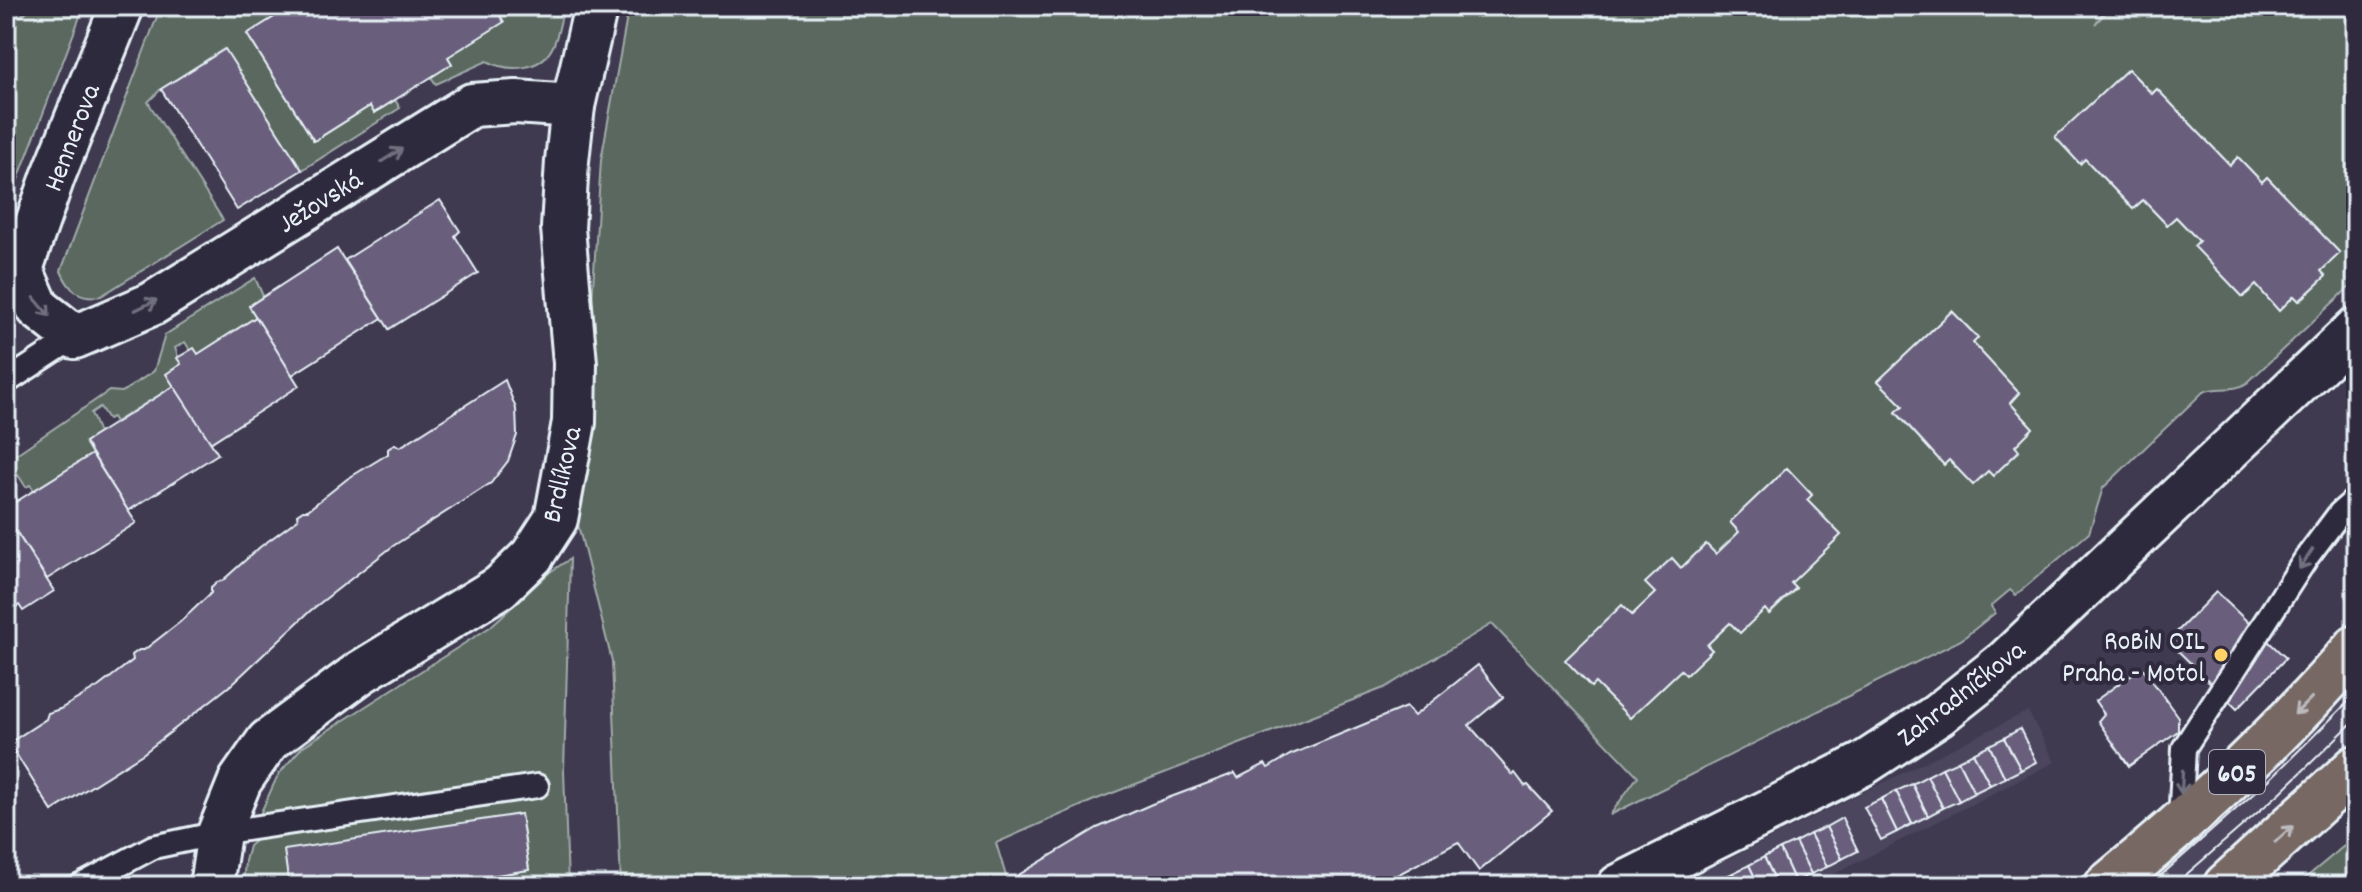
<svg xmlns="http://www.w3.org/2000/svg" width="2362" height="892" viewBox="0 0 2362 892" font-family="Dekko,sans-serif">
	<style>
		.built { fill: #4c455d }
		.green { fill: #5a685e; stroke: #a1acab; stroke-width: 2; fill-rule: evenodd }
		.building { fill: #695f7c; stroke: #e8f1f8; stroke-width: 2 }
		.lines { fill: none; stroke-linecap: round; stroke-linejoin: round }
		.lane-casing { stroke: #e8f1f8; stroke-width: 28 }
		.street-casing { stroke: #e8f1f8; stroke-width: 48 }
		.primary-casing { stroke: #e8f1f8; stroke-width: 50 }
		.lane { stroke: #2f2a3d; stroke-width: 22 }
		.street { stroke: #2f2a3d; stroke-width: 42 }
		.primary { stroke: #776864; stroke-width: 44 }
		.tram { stroke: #e8f1f8; stroke-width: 2 }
		.oneway { stroke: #70707e }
		.oneway2 { stroke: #bbbabd }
		.poi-dot { fill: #ffd166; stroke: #2f2a3d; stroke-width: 3 }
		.labels { text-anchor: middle; stroke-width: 8; stroke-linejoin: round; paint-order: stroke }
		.shield { fill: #2f2a3d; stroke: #b0b5c0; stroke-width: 2 }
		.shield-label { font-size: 26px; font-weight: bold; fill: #e8f1f8 }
		.street-label { font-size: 28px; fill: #e8f1f8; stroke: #2f2a3d }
		.poi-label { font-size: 28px; fill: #e8f1f8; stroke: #2f2a3d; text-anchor: end }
	</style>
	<rect width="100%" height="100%" fill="#403a50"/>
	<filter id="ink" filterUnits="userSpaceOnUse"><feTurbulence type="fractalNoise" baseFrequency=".0125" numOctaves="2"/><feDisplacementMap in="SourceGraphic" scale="16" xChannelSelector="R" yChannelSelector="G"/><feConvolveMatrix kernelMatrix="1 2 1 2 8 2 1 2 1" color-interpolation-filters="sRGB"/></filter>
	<g filter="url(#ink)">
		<g class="built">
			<path d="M2356,681v57l-13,13 -151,135h-60z"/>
			<path d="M2028,711l27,51 -244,124h-137z"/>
		</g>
		<g class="green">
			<path d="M6,6h5l7,11 17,-11h49l-78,205z"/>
			<path d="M161,6h131l-45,28 67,107 56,-35 5,7 20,-13 5,8 -98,62 -78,-121 -63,40 -13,13 75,118 -122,76c-22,3 -32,-6 -40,-25z"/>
			<path d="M494,6h70c-3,12 -5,26 -10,38 -11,27 -44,29 -67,17l-51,23 -5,-7 21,-13 -4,-7z"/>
			<path d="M629,6h1479l-13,18 17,-18h244v275l-109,102c-14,10 -30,2 -44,9l-100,96 -14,45 -73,62 -6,-5 -19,16 4,7 -34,27 -351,175 28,-39 -146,-152 -108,64 -292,113 -96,42 13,43h-388l-9,-225 -34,-136 23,-365zM2128,69l24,24 5,-4 73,76 8,-8 24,25 5,-5 73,76 -19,18 4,6 -25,24 -6,-5 -15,14 -23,-25 -13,12 -48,-51 4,-5 -23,-24 -9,8 -24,-25 -10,9 -48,-50 -5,5 -24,-27zM1952,311l26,26 -5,6 46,50 -9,10 23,25 -18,18 4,6 -26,23 -5,-4 -39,-11 -6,4 -47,-51 7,-7 -25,-25zM1787,468l25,26 -5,6 34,35 -50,48 5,6 -26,25 -5,-5 -25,23 -10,-9 -23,22 5,5 -26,24 -5,-4 -86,13 -29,-23 56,-54 10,9 23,-22 -9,-10 26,-25 9,10 35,-14 23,-22 -9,-10z"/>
			<path d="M255,278l8,18 -14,10 7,11 -58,37 -8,-4 -5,-8 -10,6 6,16 -7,22 -59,36 -3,-5 -4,2 -8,-12 -9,6 8,20 -14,9 7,12 -58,36 -4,-5 -4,2 -8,-12 -10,6 10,20 -12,7v-47l103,-70 13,1 32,-21 11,-36z"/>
			<path d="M570,559l-6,211 4,116h-143l104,-16 -8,-55 -232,71h-46l2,-25 4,-15 6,-5 6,-29 17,-37 24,-28 188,-120 60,-55z"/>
			<path d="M2356,836v50h-60z"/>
		</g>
		<g class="building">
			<path d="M292,6h202l10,16 -56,35 4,7 -78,49 -4,-7 -56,35 -67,-107z"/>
			<path d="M225,49l77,121 -65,40 -76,-121z"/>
			<path d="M2128,69l24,25 5,-5 73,76 8,-8 24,25 5,-5 73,76 -19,18 5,5 -27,25 -5,-5 -15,15 -23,-26 -13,12 -49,-51 5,-5 -23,-24 -9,8 -24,-25 -10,9 -48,-50 -5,5 -25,-27z"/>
			<path d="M440,200l20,31 -5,5 23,37 -89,56 -44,-69z"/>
			<path d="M337,249l45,69 -90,57 -43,-69z"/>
			<path d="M1952,311l26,27 -5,5 46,50 -9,10 23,25 -18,18 4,5 -26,25 -5,-5 -15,14 -24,-25 -5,5 -48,-53 7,-6 -25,-25z"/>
			<path d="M256,317l43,69 -89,57 -44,-69 15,-10 -4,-6 17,-10 4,6z"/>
			<path d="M505,380l11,29 1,26 -9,26 -17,22 -98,63 -83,65 -78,73 -88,69 -92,58 -43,-68 37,-24 2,-6 12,-4 38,-22 35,-27 -1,-5 7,-5h5l36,-28 31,-29v-6l6,-5 5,-1 38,-34 38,-28 -1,-5 6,-4h5l39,-31 41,-25v-5l7,-5 5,3z"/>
			<path d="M174,386l44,68 -90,57 -43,-69z"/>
			<path d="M92,454l44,69 -89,56 -41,-63v-8z"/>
			<path d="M1787,468l25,27 -5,5 34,35 -50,48 5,5 -27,26 -4,-5 -25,24 -10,-10 -23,22 5,5 -26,25 -5,-5 -51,48 -35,-35 -4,4 -26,-27 57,-55 10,10 23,-22 -10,-10 27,-25 9,10 25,-24 10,10 23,-22 -9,-10z"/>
			<path d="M12,525l42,66 -31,20 -4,-6 -13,8v-84z"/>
			<path d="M2216,592l70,66 -49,51 -69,-68z"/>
			<path d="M1478,665l25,32 -34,28 44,50 2,-2 10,13 3,-1 24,26 -73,60 -21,-29 -81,44h-368l-2,-4 90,-54 55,-24 83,-31 3,5 27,-14 3,4 22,-13 116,-48 8,9z"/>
			<path d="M2142,667l36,50v14l-49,35 -31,-45 6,-7 -9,-13z"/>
			<path d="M2020,729l16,33 -15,8 -17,-32z"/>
			<path d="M2004,738l17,32 -16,8 -16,-33z"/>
			<path d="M1989,745l16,33 -15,7 -17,-32z"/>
			<path d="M1973,753l17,32 -16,8 -16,-32z"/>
			<path d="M1958,761l16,32 -15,8 -17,-33z"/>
			<path d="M1942,768l17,33 -16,7 -16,-32z"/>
			<path d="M1927,776l16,32 -15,8 -16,-32z"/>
			<path d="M1912,784l16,32 -16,8 -16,-33z"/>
			<path d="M1896,791l16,33 -15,8 -16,-33z"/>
			<path d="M1881,799l16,33 -16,8 -17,-33z"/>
			<path d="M521,814l8,56 -104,16h-136l-5,-36z"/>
			<path d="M1842,818l16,33 -16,8 -16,-32z"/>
			<path d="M1826,827l16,32 -15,8 -17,-33z"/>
			<path d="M1810,834l17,33 -16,7 -16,-32z"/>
			<path d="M1795,842l16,32 -16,8 -15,-33z"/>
			<path d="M1780,849l15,33 -7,4h-10l-14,-29z"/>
			<path d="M1764,857l14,29h-19l-10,-21z"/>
			<path d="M1749,865l10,21h-19l-7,-13z"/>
			<path d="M1733,873l7,13h-20l-3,-6z"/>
		</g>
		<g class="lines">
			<defs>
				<g id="lane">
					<path d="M6,382l69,-45"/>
					<path d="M2180,823l4,-75 123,-191 33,-44 16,-14"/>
					<path d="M80,886l73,-39 66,-14 318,-47"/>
				</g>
				<g id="street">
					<path d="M122,6l-69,171 -32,92 17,39 37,29 77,-33 320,-199 44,-3 57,4"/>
					<path d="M211,886l8,-53 21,-52 28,-40 93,-69 139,-85 32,-31 24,-37 18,-97 1,-59 -12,-135 4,-67 6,-55 23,-100"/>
					<path d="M1619,886l244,-122 75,-49 68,-54 350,-332"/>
				</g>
				<g id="primary">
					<path d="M2107,886c89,-73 174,-151 249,-238"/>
					<path d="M2226,886l130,-118"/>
				</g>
			</defs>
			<use href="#lane" class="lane-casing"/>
			<use href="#street" class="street-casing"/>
			<use href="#primary" class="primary-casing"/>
			<use href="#lane" class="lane"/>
			<use href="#street" class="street"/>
			<use href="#primary" class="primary"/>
			<g class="tram">
				<path d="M2149,886l120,-106 87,-86"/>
				<path d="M2173,886l107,-93 76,-74"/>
			</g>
		</g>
		<defs><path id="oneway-shaft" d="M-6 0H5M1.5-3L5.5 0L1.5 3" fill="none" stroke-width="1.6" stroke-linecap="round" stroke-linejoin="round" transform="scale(2)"/></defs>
		<g class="oneway">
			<use href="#oneway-shaft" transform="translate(392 155) rotate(-32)"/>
			<use href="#oneway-shaft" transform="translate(146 305) rotate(-26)"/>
			<use href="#oneway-shaft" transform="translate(42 307) rotate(50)"/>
			<use href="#oneway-shaft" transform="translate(2306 559) rotate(124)"/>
			<use href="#oneway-shaft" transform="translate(2182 782) rotate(93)"/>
		</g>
		<g class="oneway2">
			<use href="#oneway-shaft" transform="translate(2303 706) rotate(135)"/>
			<use href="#oneway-shaft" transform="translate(2284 834) rotate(-42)"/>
		</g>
	</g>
	<circle class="poi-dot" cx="2221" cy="655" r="8"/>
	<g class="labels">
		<rect class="shield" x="2209" y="750" width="56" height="44" rx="6"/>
		<g class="shield-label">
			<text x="2237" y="781">605</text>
		</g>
		<g class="street-label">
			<text transform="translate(70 137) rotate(-69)" y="10">Hennerova</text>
			<text transform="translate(319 200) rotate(-32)" y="10">Ježovská</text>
			<text transform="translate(560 474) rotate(-77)" y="10">Brdlíkova</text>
			<text transform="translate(1960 692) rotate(-38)" y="10">Zahradníčkova</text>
		</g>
		<g class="poi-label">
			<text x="2205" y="649">RoBiN OIL<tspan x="2205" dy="32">Praha - Motol</tspan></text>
		</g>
	</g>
	<rect width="2362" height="892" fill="none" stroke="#2f2a3d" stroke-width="32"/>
	<rect x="16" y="16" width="2330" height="860" fill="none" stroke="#e8f1f8" stroke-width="3" filter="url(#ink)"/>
</svg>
